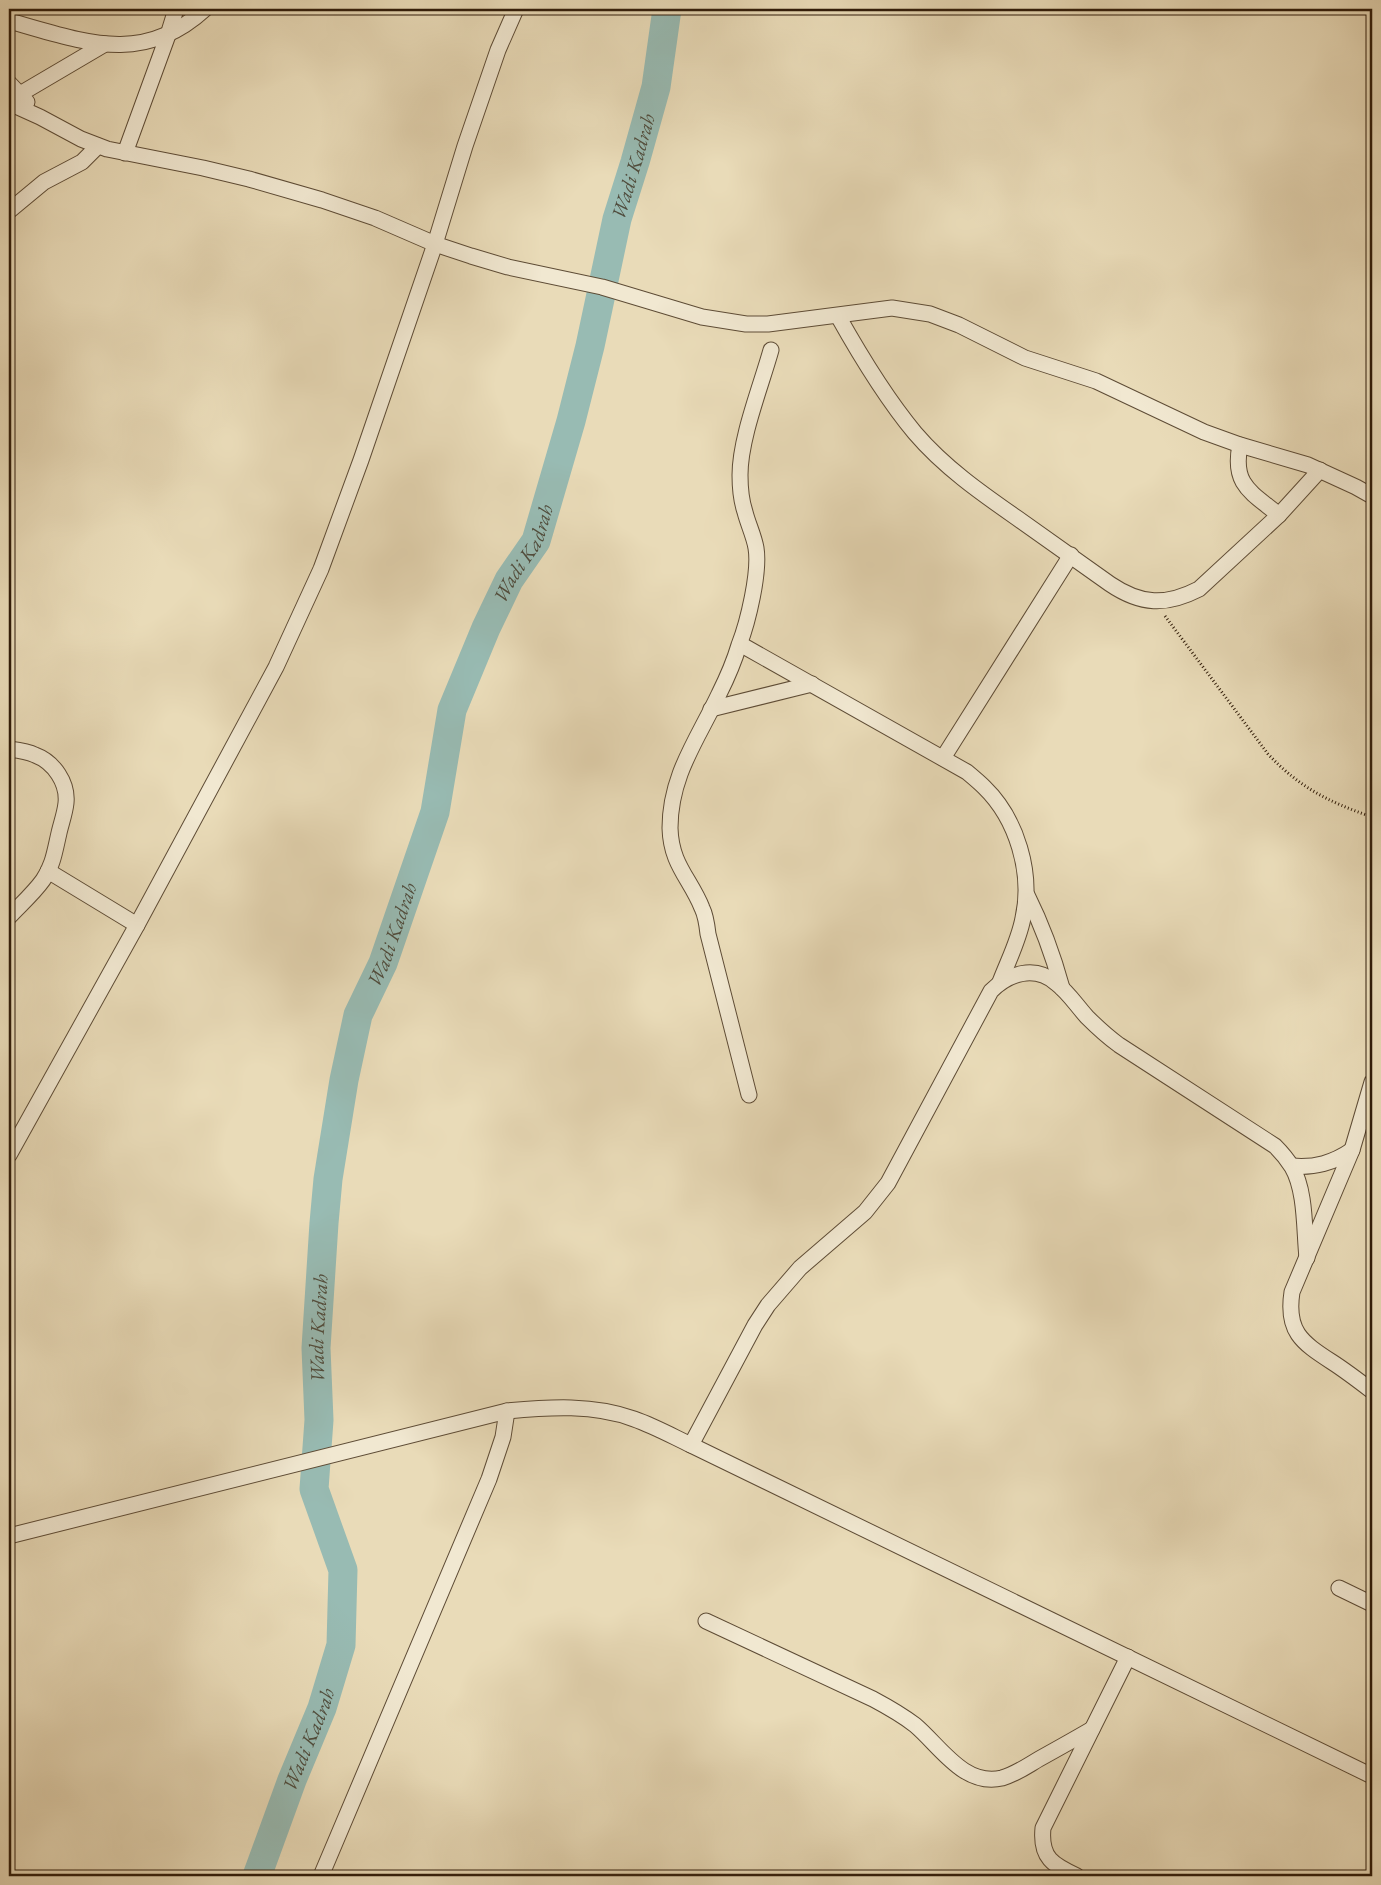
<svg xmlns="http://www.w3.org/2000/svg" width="1381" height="1885" viewBox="0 0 1381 1885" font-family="'EB Garamond',serif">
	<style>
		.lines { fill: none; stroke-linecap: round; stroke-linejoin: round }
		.river { stroke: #98bbb3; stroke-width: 29 }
		.minor-casing { stroke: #5e4c36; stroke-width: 17 }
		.path { stroke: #301c0a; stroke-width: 3; stroke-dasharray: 1 2.5; stroke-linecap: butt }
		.minor { stroke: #f1e8d1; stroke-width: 15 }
		.labels { text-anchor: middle; stroke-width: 4.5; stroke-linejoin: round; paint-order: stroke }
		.water-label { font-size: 20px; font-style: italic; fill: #4f4c3d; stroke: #f1e8d1 }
	</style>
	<rect width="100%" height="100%" fill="#e9dbb8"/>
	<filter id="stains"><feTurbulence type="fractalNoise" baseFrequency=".004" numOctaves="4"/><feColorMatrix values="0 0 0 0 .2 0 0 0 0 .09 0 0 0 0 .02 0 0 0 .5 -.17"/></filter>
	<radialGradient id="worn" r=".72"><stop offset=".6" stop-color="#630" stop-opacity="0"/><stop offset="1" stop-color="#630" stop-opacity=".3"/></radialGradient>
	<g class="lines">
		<path class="river" id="s1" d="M257,1876l35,-96 30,-72 19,-63 2,-75 -29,-81 5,-69 -3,-72 8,-125 4,-44 16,-99 14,-65 25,-52 52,-151 17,-102 34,-82 23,-48 27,-39 35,-120 19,-75 27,-127 18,-57 21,-75 11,-78"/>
		<defs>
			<g id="minor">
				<path d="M9,21c73,20 133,46 196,-12"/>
				<path d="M9,83l18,19"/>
				<path d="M20,94l85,-50"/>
				<path d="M9,103l31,14 41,22 26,10 96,19 46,11 73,21 53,18 60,26 36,12 37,11 94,20 100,30 44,7h22l124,-16 38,6 29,11 66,33 71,23 108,51 36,13 68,20 48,22 16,9"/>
				<path d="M125,153l43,-118 8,-26"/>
				<path d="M9,211l35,-29 38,-20 16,-16"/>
				<path d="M838,316c23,41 47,81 77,117 29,34 66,60 102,85 31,22 62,44 93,66 31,21 56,22 89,5l80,-74 41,-45"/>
				<path d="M1240,445c-8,40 11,47 39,70"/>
				<path d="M740,644l227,128c6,5 12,10 17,15 33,32 49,86 39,131 -4,22 -15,43 -23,64"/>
				<path d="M711,709l101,-25"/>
				<path d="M9,749c8,1 18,2 26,6 19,7 33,28 31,48 -1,10 -5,21 -7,30 -4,17 -6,33 -16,47 -10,14 -23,25 -34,37"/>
				<path d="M943,758l128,-203"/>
				<path d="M48,871l89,54"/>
				<path d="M1027,895c15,30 26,60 35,93"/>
				<path d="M1372,1082l-20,68 -60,142c-6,39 9,50 40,70 14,9 27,19 40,29"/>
				<path d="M749,1095l-41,-161c-1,-9 -2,-18 -6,-26 -12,-30 -31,-43 -32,-80 0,-53 28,-89 49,-134 8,-16 15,-32 20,-49 9,-23 21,-73 17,-97 -2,-12 -8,-24 -11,-36 -4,-12 -5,-25 -5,-37 0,-37 21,-89 31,-125"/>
				<path d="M9,1155l128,-230 139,-258 45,-98 40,-109 74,-216 30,-98 33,-96 18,-41"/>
				<path d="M1292,1166c23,2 41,-3 60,-16"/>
				<path d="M691,1445l64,-120 13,-20 32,-37 65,-56 23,-29 103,-192c18,-18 44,-26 65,-8 12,9 21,23 31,34 10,10 21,20 32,28l156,101c6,6 12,13 17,21 14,24 12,63 15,91"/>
				<path d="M9,1536l498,-125c42,-4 87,-7 127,8 20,7 38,17 57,26l681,331"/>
				<path d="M1339,1588l33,16"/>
				<path d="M706,1621l167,78c15,8 29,16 42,26 25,21 49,62 87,53 14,-4 25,-12 37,-19 18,-10 36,-20 53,-30"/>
				<path d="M321,1876l168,-397 14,-42 4,-26"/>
				<path d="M1077,1876c-24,-11 -37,-18 -34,-48l85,-171"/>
			</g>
		</defs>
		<use href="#minor" class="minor-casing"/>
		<path class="path" d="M1165,616l103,138c32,34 61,48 104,63"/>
		<use href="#minor" class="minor"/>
	</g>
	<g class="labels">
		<g class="water-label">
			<text dy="7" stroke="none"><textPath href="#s1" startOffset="1782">Wadi Kadrah</textPath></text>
			<text dy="7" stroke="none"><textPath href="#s1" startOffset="1378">Wadi Kadrah</textPath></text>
			<text dy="7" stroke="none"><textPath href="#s1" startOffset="972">Wadi Kadrah</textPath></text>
			<text dy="7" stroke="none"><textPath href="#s1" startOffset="568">Wadi Kadrah</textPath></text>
			<text dy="7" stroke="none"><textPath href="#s1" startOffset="146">Wadi Kadrah</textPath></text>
		</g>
	</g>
	<rect width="1381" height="1885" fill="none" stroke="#e9dbb8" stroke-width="30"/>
	<rect x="10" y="10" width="1361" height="1865" fill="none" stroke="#301c0a" stroke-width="2.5"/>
	<rect x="15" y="15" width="1351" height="1855" fill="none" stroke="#301c0a"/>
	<rect width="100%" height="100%" filter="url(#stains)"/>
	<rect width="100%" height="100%" fill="url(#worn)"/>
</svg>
